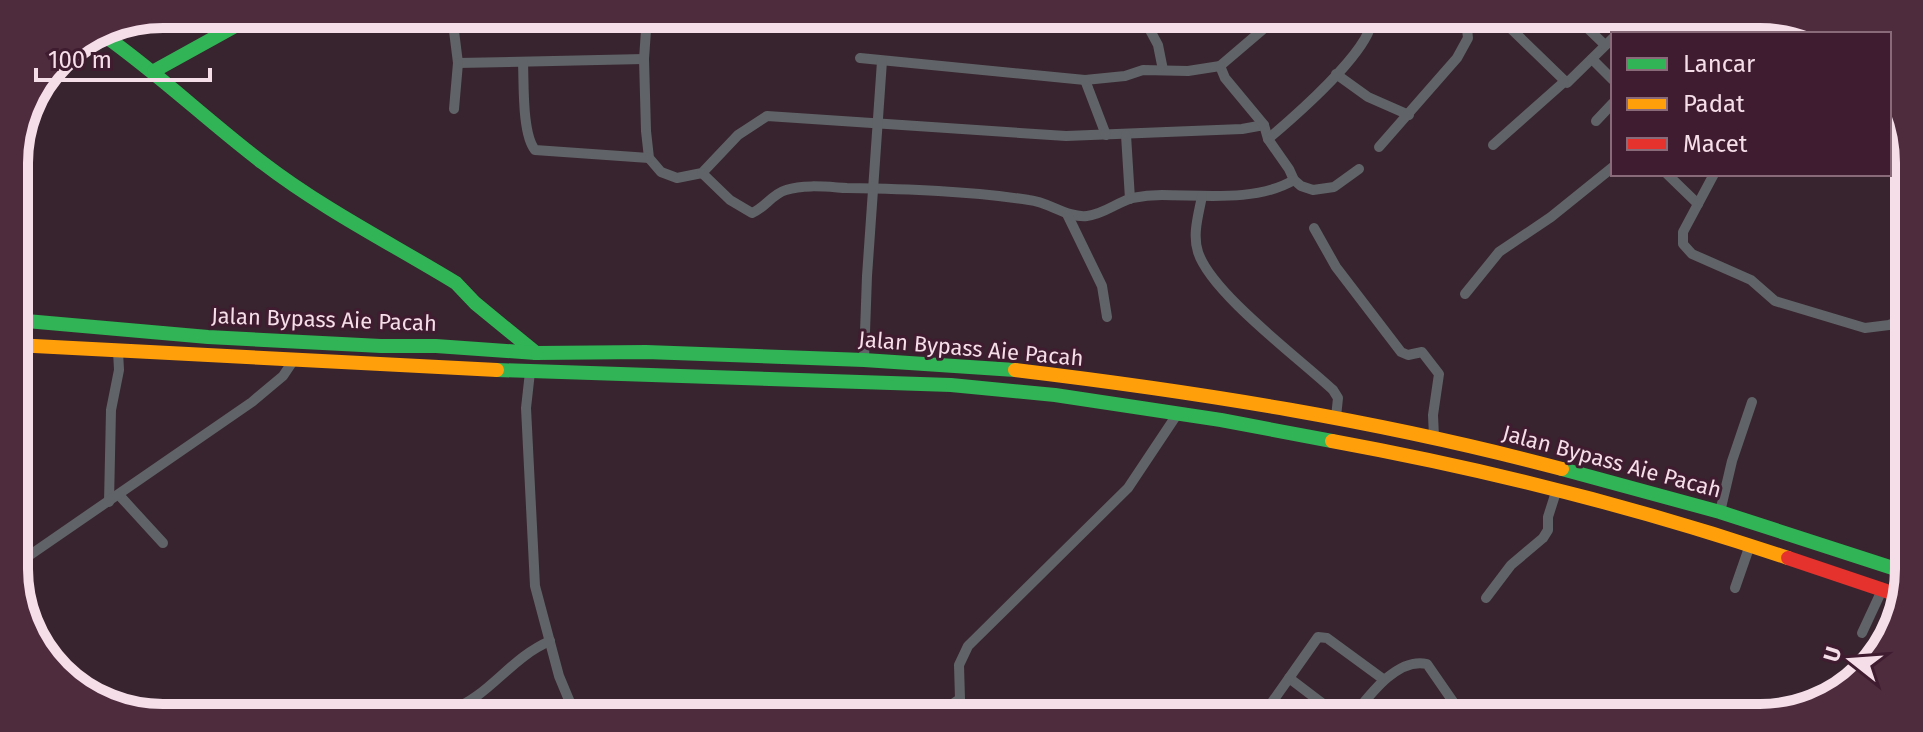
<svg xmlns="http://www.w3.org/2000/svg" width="1923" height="732" viewBox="0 0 1923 732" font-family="'Fira Sans',sans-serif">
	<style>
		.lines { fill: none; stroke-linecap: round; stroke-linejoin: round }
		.street { stroke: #606367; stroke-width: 10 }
		.fast { stroke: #30b455; stroke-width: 14 }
		.slow { stroke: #ff9f0a; stroke-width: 14 }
		.jam { stroke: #e5322d; stroke-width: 14 }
		.labels { text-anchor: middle; stroke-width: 6; stroke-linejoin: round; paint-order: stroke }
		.street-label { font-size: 22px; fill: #f6dee9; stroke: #3f1c2f }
		.rim { fill: none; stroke: #f6dee9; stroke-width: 10 }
	</style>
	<rect width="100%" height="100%" fill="#37242e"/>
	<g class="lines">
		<g class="street">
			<path d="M452,15l6,48 186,-4"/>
			<path d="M647,16l-3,43 2,72 3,27 12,14 16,6 25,-5 36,-38 29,-19 299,20 176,-7 22,-4"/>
			<path d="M1144,19l14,26 5,25"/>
			<path d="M1275,19l-55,47 5,12 39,47 4,14 21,30 5,11 7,6 12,4 21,-3 25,-18"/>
			<path d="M1503,21l64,62 46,-45"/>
			<path d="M1580,21l25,24"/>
			<path d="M1637,21l14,13"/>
			<path d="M1618,34l14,-13"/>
			<path d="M1706,34l13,-12"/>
			<path d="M1770,34l12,-12"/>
			<path d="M860,58l225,22 40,-4 18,-6 45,1 32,-5"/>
			<path d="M1592,59l21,21"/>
			<path d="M523,63c1,21 -1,71 12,87l114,8"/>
			<path d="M1336,74l32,23 41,18"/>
			<path d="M1085,80l21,55"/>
			<path d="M454,109l4,-46"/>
			<path d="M1596,121l17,-18"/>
			<path d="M1126,135l4,64"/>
			<path d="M1268,139c26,-22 101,-87 104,-119"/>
			<path d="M1493,145l71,-63"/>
			<path d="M1379,147l78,-89 11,-20 -2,-18"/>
			<path d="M702,173l28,27 22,13c13,-5 20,-19 34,-23 19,-6 42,-3 61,-2 61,1 122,3 182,12 20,2 38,18 58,16 17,-2 29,-13 45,-18 10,-2 20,-3 30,-3 41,0 95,7 132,-15"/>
			<path d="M1667,174l31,30"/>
			<path d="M1714,174l-31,58v12l9,10 59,26 24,21 90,27 24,-3 16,-6"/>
			<path d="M1202,196c-3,17 -10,38 -4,56 13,41 101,106 135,138l5,8 -2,19"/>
			<path d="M1067,214l35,72 5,31"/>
			<path d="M1314,228l22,39 65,85 7,3 14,-3 17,22 -6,41 1,22"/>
			<path d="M1465,294l34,-42 52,-35 62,-50"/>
			<path d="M864,360l3,-84 15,-215"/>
			<path d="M530,372l-4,36 9,178 24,90 15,36"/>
			<path d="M119,495l44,48"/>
			<path d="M109,502l2,-92 8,-40 -1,-19"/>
			<path d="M1720,512l12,-51 20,-59"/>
			<path d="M17,564l235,-162 31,-26 12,-18"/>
			<path d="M1735,588l15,-43"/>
			<path d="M1486,598l25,-33 32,-27 5,-8v-13l8,-25"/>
			<path d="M1862,633l20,-43"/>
			<path d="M1289,678l50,38"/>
			<path d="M449,711c40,-14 61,-53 101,-70"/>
			<path d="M938,714l22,-15 -1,-34 9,-19 160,-158 50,-75"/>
			<path d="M1263,715l55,-78 9,1 56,41"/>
			<path d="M1353,716c16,-20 44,-59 74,-52l36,52"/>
		</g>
		<g class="fast">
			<path d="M105,36c55,39 104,86 158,127 60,46 129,81 193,120l19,20 61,50"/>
			<path d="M154,71l103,-57"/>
			<path d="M15,320l193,17 173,9h55l100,7 110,-1 218,8 151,10"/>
			<path d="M497,370l454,15 104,10 166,25 111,21"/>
			<path d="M1562,469l158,43 182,59"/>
		</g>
		<g class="slow">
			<path d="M15,345l482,25"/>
			<path d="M1015,370c184,22 367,51 547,99"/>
			<path d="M1332,441c153,28 308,67 456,117"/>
		</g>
		<path class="jam" d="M1788,558l113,38"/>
	</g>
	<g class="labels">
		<g class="street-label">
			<text transform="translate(324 319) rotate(2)" y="8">Jalan Bypass Aie Pacah</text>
			<text transform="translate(971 348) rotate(5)" y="8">Jalan Bypass Aie Pacah</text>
			<text transform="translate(1612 461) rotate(15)" y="8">Jalan Bypass Aie Pacah</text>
		</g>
	</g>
	<path d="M0 0H1923V732H0ZM163 28H1760A135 135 0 0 1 1895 163V569A135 135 0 0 1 1760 704H163A135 135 0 0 1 28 569V163A135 135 0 0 1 163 28Z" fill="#4e2c3e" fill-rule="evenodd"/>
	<path class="rim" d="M163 28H1760A135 135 0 0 1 1895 163V569A135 135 0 0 1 1760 704H163A135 135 0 0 1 28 569V163A135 135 0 0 1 163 28Z"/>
	<rect x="1611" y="32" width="280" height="144" fill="#3f1c2f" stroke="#886a79" stroke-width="2"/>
	<rect x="1627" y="58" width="40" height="12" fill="#30b455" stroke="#886a79" stroke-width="2"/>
	<text x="1683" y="72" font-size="24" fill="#f6dee9">Lancar</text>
	<rect x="1627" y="98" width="40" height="12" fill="#ff9f0a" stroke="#886a79" stroke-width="2"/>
	<text x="1683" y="112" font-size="24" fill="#f6dee9">Padat</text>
	<rect x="1627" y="138" width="40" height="12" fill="#e5322d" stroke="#886a79" stroke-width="2"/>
	<text x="1683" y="152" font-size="24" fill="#f6dee9">Macet</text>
	<g transform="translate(1851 660) rotate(287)" stroke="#3f1c2f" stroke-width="6" paint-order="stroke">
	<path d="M0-6L14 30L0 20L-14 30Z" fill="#f6dee9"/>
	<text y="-12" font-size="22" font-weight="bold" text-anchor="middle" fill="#f6dee9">U</text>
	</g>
	<path d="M36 68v12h174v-12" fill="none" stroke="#f6dee9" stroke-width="4"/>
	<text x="48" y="68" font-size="24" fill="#f6dee9" stroke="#3f1c2f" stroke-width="6" paint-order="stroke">100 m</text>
</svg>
